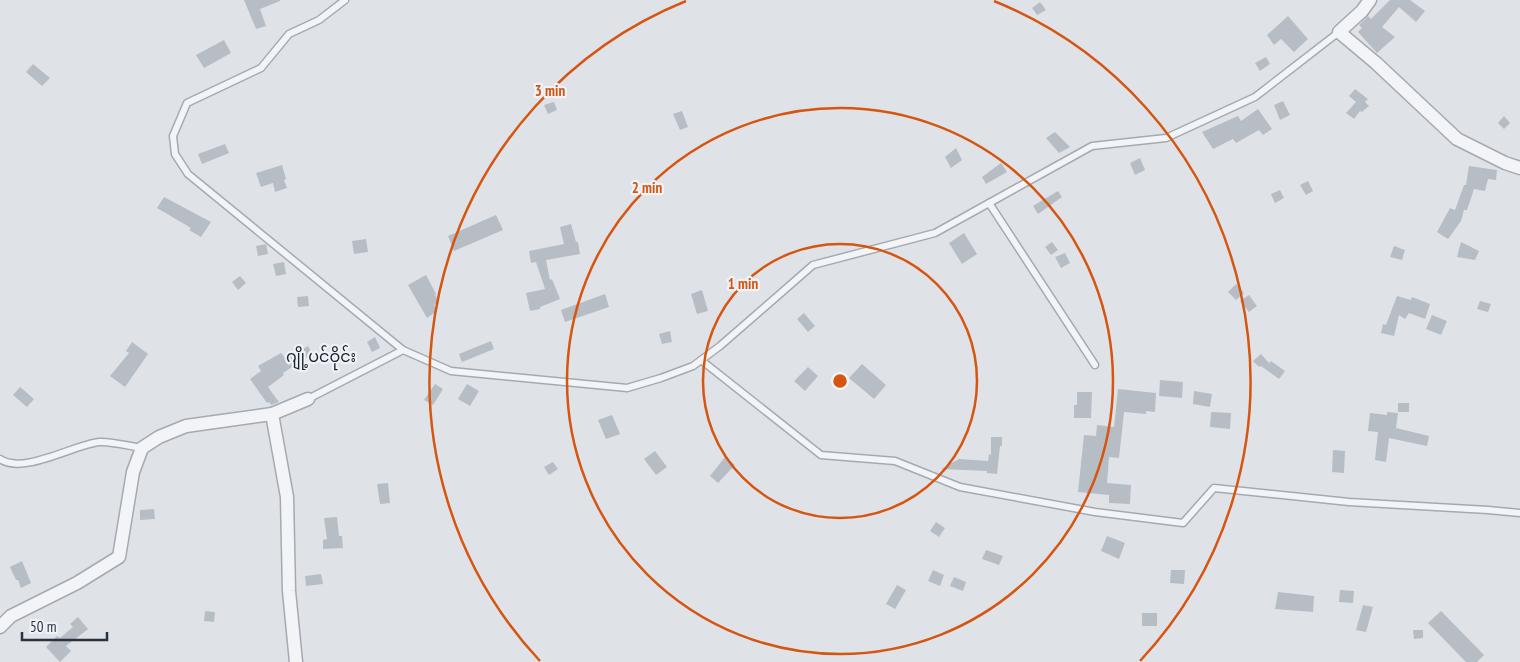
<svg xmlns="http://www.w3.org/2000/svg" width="1520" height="662" viewBox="0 0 1520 662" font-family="'PT Sans Narrow','Noto Sans Myanmar',sans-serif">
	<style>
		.building { fill: #b7bdc5 }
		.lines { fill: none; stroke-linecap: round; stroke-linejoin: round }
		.service-casing { stroke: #a5aab2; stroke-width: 9 }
		.minor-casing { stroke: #a5aab2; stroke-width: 15 }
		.service { stroke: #f2f4f7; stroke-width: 6 }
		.minor { stroke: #f2f4f7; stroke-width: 12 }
		.ring { fill: none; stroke: #d55511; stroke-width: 2.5 }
		.labels { text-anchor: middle; stroke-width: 4.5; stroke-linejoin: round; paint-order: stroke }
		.quarter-label { font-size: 16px; fill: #1b2330; stroke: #eff2f6 }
		.centre { fill: #d55511; stroke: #eff2f6; stroke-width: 2.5 }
		.ring-label { font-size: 15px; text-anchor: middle; font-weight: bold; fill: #d55511; stroke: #eff2f6; stroke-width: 4.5; stroke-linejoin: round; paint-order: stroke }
	</style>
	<rect width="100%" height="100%" fill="#dfe3e8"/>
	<g class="building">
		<path d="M244,0h36v1l-20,8 6,17 -10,3z"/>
		<path d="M1390,0h20l15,11 -9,11 -17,-15 -17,20 13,10 -18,16 -19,-21 4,-4 -3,-3 9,-9 3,3z"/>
		<path d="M1040,2l6,8 -9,5 -5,-7z"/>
		<path d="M1288,16l20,23 -14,13 -13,-13 -7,6 -7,-10z"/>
		<path d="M224,40l7,13 -27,15 -8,-13z"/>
		<path d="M1266,57l4,7 -10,7 -5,-8z"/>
		<path d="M33,64l17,14 -8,8 -16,-14z"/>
		<path d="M1355,89l13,10 -3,3 4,4 -7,6 -2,-1 -6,8 -8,-6 10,-11 -7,-6z"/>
		<path d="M1283,101l7,14 -10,5 -6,-15z"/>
		<path d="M554,102l3,8 -9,4 -4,-9z"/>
		<path d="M1258,109l14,20 -9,6 -4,-5 -23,13 -3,-4 -20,10 -11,-17 36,-16 3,5z"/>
		<path d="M682,111l6,16 -8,3 -7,-16z"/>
		<path d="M1504,116l6,7 -6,6 -6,-6z"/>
		<path d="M1055,132l15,15 -11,6 -13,-15z"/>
		<path d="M225,144l4,9 -27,11 -4,-10z"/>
		<path d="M956,148l6,12 -11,8 -6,-11z"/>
		<path d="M1140,158l5,12 -10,5 -5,-12z"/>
		<path d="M1001,163l6,9 -21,12 -4,-7z"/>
		<path d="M282,165l4,14 -2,1 3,8 -12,4 -2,-9 -12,4 -5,-14z"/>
		<path d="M1469,166l28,4 -1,10 -8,-1 -3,12 -11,-2 -7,21h-3l-3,11 -13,18 -11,-7 13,-24 5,2 9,-25h2z"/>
		<path d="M1308,181l5,10 -7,4 -6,-10z"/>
		<path d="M1280,190l4,8 -9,5 -4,-9z"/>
		<path d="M1058,191l4,6 -24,17 -5,-8z"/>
		<path d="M164,197l47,25 -10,15 -12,-7 2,-2 -34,-20z"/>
		<path d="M496,215l7,15 -49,21 -6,-15z"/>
		<path d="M571,224l5,18h2l2,12 -34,6 4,20 2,-1 8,20 -20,8v2l-10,2 -4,-18 19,-4 -9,-27 -5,1 -2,-12 35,-7 -4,-17z"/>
		<path d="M964,233l13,21 -15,10 -13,-21z"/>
		<path d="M366,239l2,13 -14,2 -2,-13z"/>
		<path d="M1052,242l6,8 -7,5 -6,-8z"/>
		<path d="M1461,242l18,9 -4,9 -18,-3z"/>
		<path d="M266,244l2,10 -10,2 -2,-10z"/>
		<path d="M1394,246l11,4 -3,10 -12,-3z"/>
		<path d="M1065,253l5,10 -9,5 -6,-11z"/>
		<path d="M284,262l2,12 -10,2 -3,-12z"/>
		<path d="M426,275l10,19 -1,1 4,7 -5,3 3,6 -10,7 -19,-33z"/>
		<path d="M240,276l6,7 -8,7 -6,-8z"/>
		<path d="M1236,284l8,9 -8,7 -8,-8z"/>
		<path d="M702,290l6,21 -11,3 -6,-20z"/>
		<path d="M605,294l4,13 -44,15 -4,-12z"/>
		<path d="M1249,295l8,11 -8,6 -9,-11z"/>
		<path d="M308,296l1,10 -11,1 -1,-10z"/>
		<path d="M1397,296l14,4 1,-3 18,7 -5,15 -16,-6 -4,6 -6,-4 -5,21 -13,-3 2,-9 3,1z"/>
		<path d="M1480,301l11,3 -3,8 -11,-3z"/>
		<path d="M804,313l11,13 -7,6 -11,-13z"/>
		<path d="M1432,315l15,6 -6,14 -15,-6z"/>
		<path d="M670,331l2,11 -10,2 -3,-10z"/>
		<path d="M375,337l5,11 -8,4 -5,-10z"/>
		<path d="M491,341l3,8 -32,13 -3,-8z"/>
		<path d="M132,342l16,12 -23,33 -15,-11 19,-23 -3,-2z"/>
		<path d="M308,346l4,8 -29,19 1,2 -16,12 11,15 -8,3 -2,-3 -2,1 -17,-24 11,-8 -3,-5 23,-13 5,6z"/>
		<path d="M1261,354l8,9 2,-2 14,10 -6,8 -18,-13 -2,1 -6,-6z"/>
		<path d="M862,364l24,21 -12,14 -25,-21z"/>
		<path d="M808,367l10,9 -13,15 -11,-10z"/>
		<path d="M1160,380l23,2 -1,16 -23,-2z"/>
		<path d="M435,384l8,5 -10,16 -9,-5z"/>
		<path d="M467,384l12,7 -9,15 -12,-7z"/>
		<path d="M20,387l14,12 -7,8 -14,-12z"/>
		<path d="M1118,389l38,4 -1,19 -9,-1v3l-22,-2 -5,46 -10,-1 -2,26 24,2 -1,19 -21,-1v-8l-31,-3 6,-57 12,1 1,-11 17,2z"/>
		<path d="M1194,391l18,3 -2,13 -17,-3z"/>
		<path d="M1077,392h15l-1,26h-17v-13h3z"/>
		<rect x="1398" y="403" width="11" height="9"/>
		<path d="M1211,412l20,1 -1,16 -20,-2z"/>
		<path d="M1387,412l11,1 -2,15 33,8 -2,10 -38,-8 -3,24 -11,-2 3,-28 -10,-1 2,-18 17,2z"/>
		<path d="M612,415l8,19 -14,5 -8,-19z"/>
		<path d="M991,437h11v9h-2l-3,28 -10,-1v-2l-46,-2 18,-10 29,2 1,-7 2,1z"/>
		<path d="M1333,450l12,1 -1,22 -12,-1z"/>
		<path d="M655,451l12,16 -11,8 -12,-16z"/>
		<path d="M725,457l10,8 -17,18 -8,-7z"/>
		<path d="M553,462l5,7 -9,6 -5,-8z"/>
		<path d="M388,483l2,20 -10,1 -3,-20z"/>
		<path d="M154,509l1,10 -15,1v-10z"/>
		<path d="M337,517l2,19h3l1,12 -20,1v-9l4,-1 -3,-21z"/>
		<path d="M936,522l9,6 -6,9 -9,-6z"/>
		<path d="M1107,536l18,7 -6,16 -18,-8z"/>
		<path d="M986,550l17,6 -4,9 -17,-6z"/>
		<path d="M22,561l9,22 -10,5 -3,-8h-2l-6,-13z"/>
		<path d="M933,570l11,5 -4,11 -12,-5z"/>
		<path d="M1171,570h14l-1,14 -14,-1z"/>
		<path d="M321,574l2,10 -17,2 -1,-10z"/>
		<path d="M954,577l12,5 -3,9 -13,-5z"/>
		<path d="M897,585l9,5 -11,19 -9,-5z"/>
		<path d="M1340,590l14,1 -1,12 -14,-1z"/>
		<path d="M1278,592l36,4 -1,16 -38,-3z"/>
		<path d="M1363,605l10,2 -7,25 -10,-2z"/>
		<path d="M205,611l10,1 -1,10 -10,-1z"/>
		<path d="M1441,611l43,44 -7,7h-11l-38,-39z"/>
		<rect x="1142" y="613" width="15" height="13"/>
		<path d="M78,617l10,12 -22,17 5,5 -11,11 -14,-15 11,-11 3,2 13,-11 -3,-3z"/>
		<path d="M1413,630h10v8l-9,1z"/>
	</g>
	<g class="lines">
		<defs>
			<g id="service">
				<path d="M345,0l-26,20 -30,14 -28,34 -74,35 -14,33 2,18 13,20 215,176"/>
				<path d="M989,203l106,162"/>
				<path d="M701,360l120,95 74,6 65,26 135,25 88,11 31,-35 135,14 139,8 32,3"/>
				<path d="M308,399l95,-49 48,21 176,17 34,-10 32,-12 27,-20 93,-81 122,-32 157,-87 74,-8 89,-41 84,-65"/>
				<path d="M0,459c23,16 73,-14 99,-17 11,-1 30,4 43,6"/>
			</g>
			<g id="minor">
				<path d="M1370,0l-8,11 -23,21 37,31 81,76 48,24 15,5"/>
				<path d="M272,414l15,83 2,94 7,71"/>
				<path d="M0,627l11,-11 66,-33 42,-26 14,-85 9,-24 17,-11 27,-11 86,-12 36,-15"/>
			</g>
		</defs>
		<use href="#service" class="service-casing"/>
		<use href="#minor" class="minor-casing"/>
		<use href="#service" class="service"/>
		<use href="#minor" class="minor"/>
	</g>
	<g class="ring">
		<circle cx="840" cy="381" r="137"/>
		<circle cx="840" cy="381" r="273"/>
		<path d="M540 661A410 410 0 0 1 686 1M994 1A410 410 0 0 1 1140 661"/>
	</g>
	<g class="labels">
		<g class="quarter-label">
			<text x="321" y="362">ဂျို့ပင်ဝိုင်း</text>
		</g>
	</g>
	<circle cx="840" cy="381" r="8" class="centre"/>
	<g class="ring-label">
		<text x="550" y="96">3 min</text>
		<text x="647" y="193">2 min</text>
		<text x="743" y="289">1 min</text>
	</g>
	<path d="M22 632v8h85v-8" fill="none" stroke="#29323f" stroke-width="2.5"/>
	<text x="30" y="632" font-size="15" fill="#29323f" stroke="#eff2f6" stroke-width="4" paint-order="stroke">50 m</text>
</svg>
